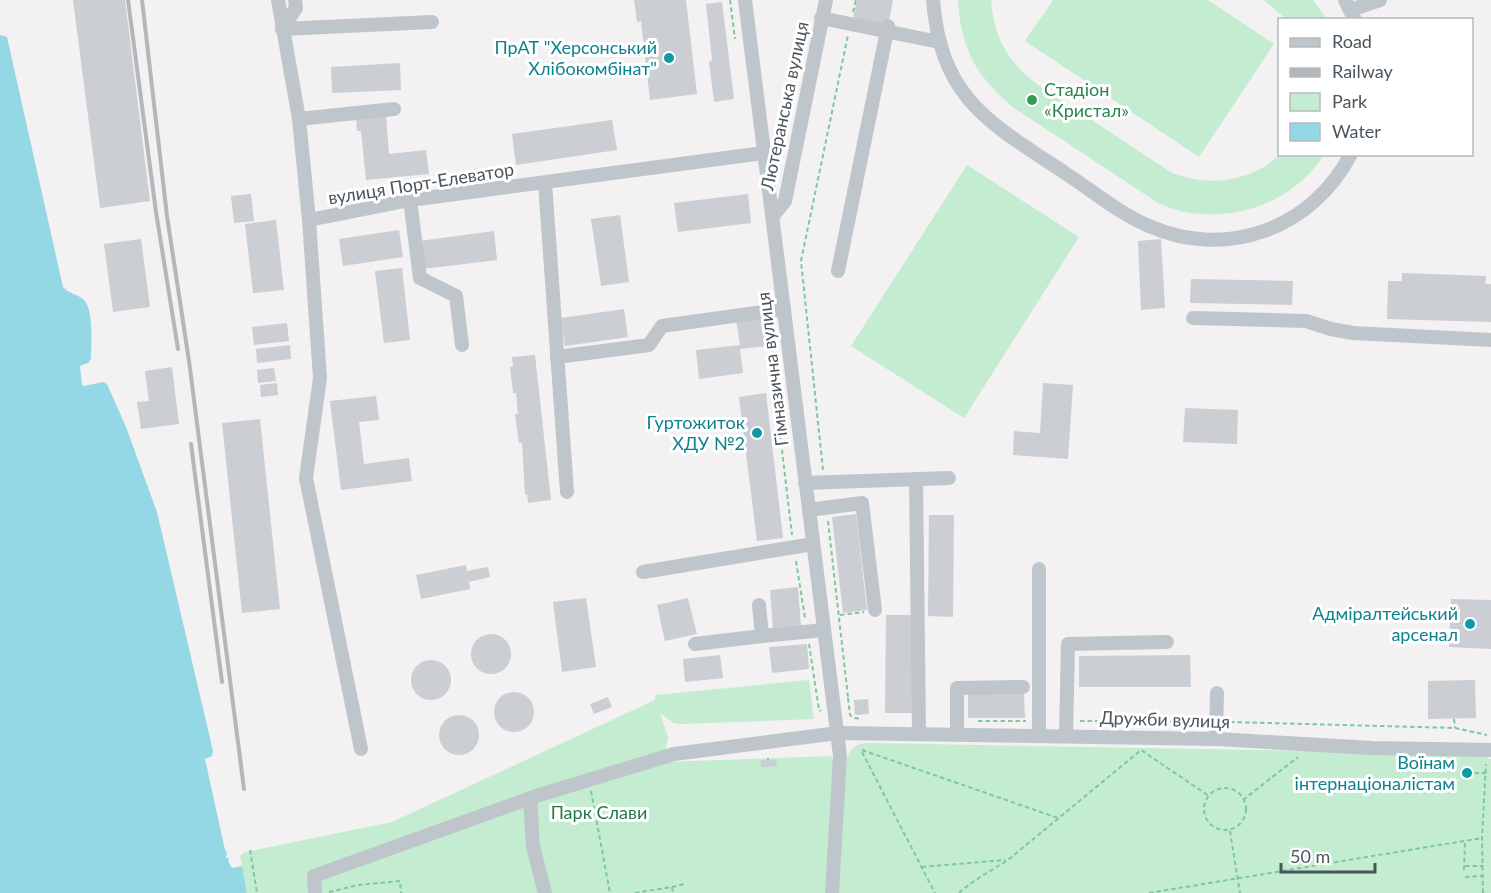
<svg xmlns="http://www.w3.org/2000/svg" width="1491" height="893" viewBox="0 0 1491 893" font-family="Lato,sans-serif">
	<style>
		.green { fill: #c4ecd1 }
		.water { fill: #95d8e5 }
		.building { fill: #cbced3 }
		.lines { fill: none; stroke-linecap: round; stroke-linejoin: round }
		.path { stroke: #7fc7a0; stroke-width: 2; stroke-dasharray: 4.5 3; stroke-linecap: butt }
		.minor { stroke: #bec6cc; stroke-width: 14 }
		.rail { stroke: #b4b7ba; stroke-width: 4 }
		.culture-dot { fill: #0f9aa8; stroke: #fff; stroke-width: 2 }
		.leisure-dot { fill: #2e9e5b; stroke: #fff; stroke-width: 2 }
		.labels { text-anchor: middle; stroke-width: 6; stroke-linejoin: round; paint-order: stroke }
		.culture-label { font-size: 18px; fill: #0d838f; stroke: #fff; text-anchor: end }
		.leisure-label { font-size: 18px; fill: #27864d; stroke: #fff; text-anchor: start }
		.street-label { font-size: 18px; fill: #4a555d; stroke: #fff }
		.park-label { font-size: 18px; fill: #207948; stroke: #fff }
	</style>
	<rect width="100%" height="100%" fill="#f3f1f1"/>
	<g class="green">
		<path d="M958,0h33c3,37 15,58 43,82l138,91c32,11 60,11 90,-5 7,-3 13,-11 19,-14 7,-2 34,0 43,1 -30,46 -86,67 -139,57 -9,-1 -18,-6 -27,-9l-144,-95c-38,-32 -53,-58 -56,-108z"/>
		<path d="M1053,0h155l66,44 -75,113 -174,-116z"/>
		<path d="M1264,0h49l14,19h-41z"/>
		<path d="M967,165l112,72 -115,181 -113,-72z"/>
		<path d="M809,680l5,39 -133,5 -8,-1 -13,-10 8,24 -5,25 168,-6 2,4 13,3c4,-15 10,-20 25,-20l605,11 15,5v134h-1244l-7,-37 5,-4 147,-30 263,-122v-5z"/>
	</g>
	<path class="water" d="M0,35l7,2 56,250c6,7 15,7 21,13 10,10 7,44 7,59l-3,4 -8,3 2,19 2,1 19,-4 4,2 19,43 31,85 56,239 -1,5 -7,3 20,91 2,2 -1,6h3l-1,3 4,7 10,-2 5,27h-247z"/>
	<g class="building">
		<path d="M73,0h52l25,201 -50,7z"/>
		<path d="M634,0h52l11,94 -47,6 -9,-79 -4,1z"/>
		<path d="M857,0h36l-5,26 -35,-7z"/>
		<path d="M722,2l12,97 -20,3 -5,-40 3,-2 -6,-56z"/>
		<path d="M400,63l1,27 -69,3 -1,-26z"/>
		<path d="M386,115l3,39 37,-4 3,24 -63,6 -5,-49h-4l-1,-13z"/>
		<path d="M612,120l5,30 -101,15 -4,-31z"/>
		<path d="M251,194l3,27 -20,2 -3,-27z"/>
		<path d="M748,194l3,29 -73,9 -4,-29z"/>
		<path d="M620,215l9,67 -28,4 -10,-67z"/>
		<path d="M276,220l8,70 -31,3 -8,-69z"/>
		<path d="M399,230l4,27 -60,9 -4,-27z"/>
		<path d="M494,231l3,29 -74,9 -4,-28z"/>
		<path d="M141,239l9,68 -37,5 -9,-68z"/>
		<path d="M1161,239l4,69 -24,2 -3,-69z"/>
		<path d="M402,268l8,72 -26,3 -9,-72z"/>
		<path d="M1402,273l84,3 -1,8h6v38l-104,-3 1,-38h14z"/>
		<path d="M1191,279l102,2 -1,24 -102,-2z"/>
		<path d="M624,309l4,28 -63,9 -4,-28z"/>
		<path d="M762,316l4,30 -26,3 3,24 -44,6 -3,-29 44,-5 -4,-26z"/>
		<path d="M287,323l2,18 -35,4 -2,-18z"/>
		<path d="M290,345l1,14 -34,4 -1,-14z"/>
		<path d="M535,355l16,145 -23,3 -1,-9 -2,1 -3,-52h-3l-4,-29h3l-2,-21h-3l-3,-26 3,-1 -1,-9z"/>
		<path d="M172,367l7,57 -38,5 -4,-27 12,-1 -4,-30z"/>
		<path d="M274,368l2,13 -18,2 -1,-13z"/>
		<path d="M277,383l1,12 -17,2 -1,-12z"/>
		<path d="M1043,383l30,2 -5,74 -55,-4 1,-24 26,2z"/>
		<path d="M766,393l17,145 -26,3 -18,-144z"/>
		<path d="M376,396l3,24 -20,2 5,42 45,-6 3,23 -71,9 -11,-89z"/>
		<path d="M1185,408l53,2 -1,34 -54,-2z"/>
		<path d="M260,419l20,190 -38,4 -20,-190z"/>
		<path d="M856,514l11,96 -24,3 -11,-96z"/>
		<path d="M929,515h25l-1,102 -25,-1z"/>
		<path d="M466,565l1,6 21,-4 2,10 -21,5 1,7 -49,10 -5,-24z"/>
		<path d="M798,587l3,39 -28,2 -3,-38z"/>
		<path d="M586,598l10,69 -34,5 -9,-70z"/>
		<path d="M688,598l9,36 -32,7 -8,-36z"/>
		<path d="M1451,599l40,1v49l-42,-2z"/>
		<path d="M886,615h26v98h-27z"/>
		<circle cx="491" cy="654" r="20"/>
		<path d="M807,644l2,25 -37,4 -3,-26z"/>
		<path d="M720,655l3,23 -38,4 -2,-23z"/>
		<path d="M1190,655l1,32h-112v-31z"/>
		<circle cx="431" cy="680" r="20"/>
		<path d="M1475,680l1,38 -48,1v-38z"/>
		<circle cx="514" cy="712" r="20"/>
		<path d="M1024,693l1,25h-57v-24z"/>
		<path d="M608,697l4,10 -18,7 -4,-10z"/>
		<path d="M868,699l1,15 -14,1 -1,-15z"/>
		<circle cx="459" cy="735" r="20"/>
		<path d="M761,760h15l1,6 -16,1z"/>
	</g>
	<g class="lines">
		<g class="path">
			<path d="M730,0l5,39"/>
			<path d="M853,12l3,-12"/>
			<path d="M767,323l25,212"/>
			<path d="M823,470l-22,-209 47,-226"/>
			<path d="M828,521l20,176"/>
			<path d="M796,561l9,57"/>
			<path d="M840,615l24,-3"/>
			<path d="M809,644l10,66 2,1"/>
			<path d="M848,698l2,17 4,3 8,1"/>
			<path d="M1454,719l1,9"/>
			<path d="M978,721h48"/>
			<path d="M1080,721l123,1"/>
			<path d="M1230,722l225,6 32,7"/>
			<path d="M862,750l196,68"/>
			<path d="M862,752l73,141"/>
			<path d="M768,758v2"/>
			<path d="M1467,773h19"/>
			<circle cx="1225" cy="809" r="21"/>
			<path d="M591,791l19,102"/>
			<path d="M1243,800l55,-43"/>
			<path d="M1230,831l10,62"/>
			<path d="M250,850l7,43"/>
			<path d="M1465,866h18"/>
			<path d="M922,867l83,-7"/>
			<path d="M1464,870l1,-30"/>
			<path d="M1465,877l18,-1"/>
			<path d="M672,887l12,-3"/>
			<path d="M329,892l29,-7 42,-4 1,12"/>
			<path d="M635,893l37,-6 1,6"/>
			<path d="M959,893c14,-13 32,-22 49,-33l133,-110 68,46"/>
			<path d="M1149,893l333,-55"/>
			<path d="M1483,893l-1,-55 4,-74"/>
		</g>
		<g class="minor">
			<path d="M278,0l21,119 10,101 101,-20 353,-47"/>
			<path d="M745,0l95,756 -8,137"/>
			<path d="M933,0c8,101 59,124 135,175 26,17 52,39 81,51 77,34 163,3 202,-72"/>
			<path d="M1345,0l10,20"/>
			<path d="M1350,10l30,-10"/>
			<path d="M821,18l118,24"/>
			<path d="M282,29l150,-7"/>
			<path d="M282,29l14,-21 -1,-8"/>
			<path d="M299,119l95,-10"/>
			<path d="M545,183l22,309"/>
			<path d="M410,200l10,78 36,18 6,49"/>
			<path d="M773,216l12,-15 41,-201"/>
			<path d="M309,220l11,158 -14,100 55,271"/>
			<path d="M838,271l50,-245"/>
			<path d="M1193,318l113,3 25,8 22,4 138,7"/>
			<path d="M557,357l92,-12 13,-19 122,-17"/>
			<path d="M916,479l3,254"/>
			<path d="M805,483l144,-5"/>
			<path d="M809,510l53,-7 13,107"/>
			<path d="M1039,569v166"/>
			<path d="M643,572l170,-28"/>
			<path d="M759,605l3,31 62,-6"/>
			<path d="M695,644l67,-8"/>
			<path d="M957,734v-46l66,-1"/>
			<path d="M1066,735l2,-91 99,-2"/>
			<path d="M1216,739l1,-46"/>
			<path d="M530,798l3,48 12,47"/>
			<path d="M315,893l-1,-17 222,-80 138,-42 164,-21 378,6 156,9 119,2"/>
		</g>
		<g class="rail">
			<path d="M128,0l28,212 22,137"/>
			<path d="M142,0l25,216 22,145 55,428"/>
			<path d="M191,444l31,238"/>
		</g>
	</g>
	<g class="culture-dot">
		<circle cx="669" cy="58" r="6"/>
		<circle cx="757" cy="433" r="6"/>
		<circle cx="1470" cy="624" r="6"/>
		<circle cx="1467" cy="773" r="6"/>
	</g>
	<circle class="leisure-dot" cx="1032" cy="100" r="6"/>
	<g class="labels">
		<g class="culture-label">
			<text x="657" y="54">ПрАТ "Херсонський<tspan x="657" dy="21">Хлібокомбінат"</tspan></text>
			<text x="745" y="429">Гуртожиток<tspan x="745" dy="21">ХДУ №2</tspan></text>
			<text x="1458" y="620">Адміралтейський<tspan x="1458" dy="21">арсенал</tspan></text>
			<text x="1455" y="769">Воїнам<tspan x="1455" dy="21">інтернаціоналістам</tspan></text>
		</g>
		<g class="leisure-label">
			<text x="1044" y="96">Стадіон<tspan x="1044" dy="21">«Кристал»</tspan></text>
		</g>
		<g class="street-label">
			<text transform="translate(785 106) rotate(-78)" y="6">Лютеранська вулиця</text>
			<text transform="translate(421 184) rotate(-9)" y="6">вулиця Порт-Елеватор</text>
			<text transform="translate(773 369) rotate(-97)" y="6">Гімназична вулиця</text>
			<text transform="translate(1165 720) rotate(2)" y="6">Дружби вулиця</text>
		</g>
		<g class="park-label">
			<text x="599" y="819">Парк Слави</text>
		</g>
	</g>
	<rect x="1278" y="18" width="195" height="138" fill="#ffffff" stroke="#b7bbbe" stroke-width="1.5"/>
	<rect x="1290" y="38" width="30" height="9" fill="#bec6cc" stroke="#b7bbbe" stroke-width="1.5"/>
	<text x="1332" y="48" font-size="18" fill="#4a555d">Road</text>
	<rect x="1290" y="68" width="30" height="9" fill="#b4b7ba" stroke="#b7bbbe" stroke-width="1.5"/>
	<text x="1332" y="78" font-size="18" fill="#4a555d">Railway</text>
	<rect x="1290" y="93" width="30" height="18" fill="#c4ecd1" stroke="#b7bbbe" stroke-width="1.5"/>
	<text x="1332" y="108" font-size="18" fill="#4a555d">Park</text>
	<rect x="1290" y="123" width="30" height="18" fill="#95d8e5" stroke="#b7bbbe" stroke-width="1.5"/>
	<text x="1332" y="138" font-size="18" fill="#4a555d">Water</text>
	<path d="M1281 863v9h94v-9" fill="none" stroke="#4a555d" stroke-width="3"/>
	<text x="1290" y="863" font-size="18" fill="#4a555d" stroke="#ffffff" stroke-width="4.5" paint-order="stroke">50 m</text>
</svg>
